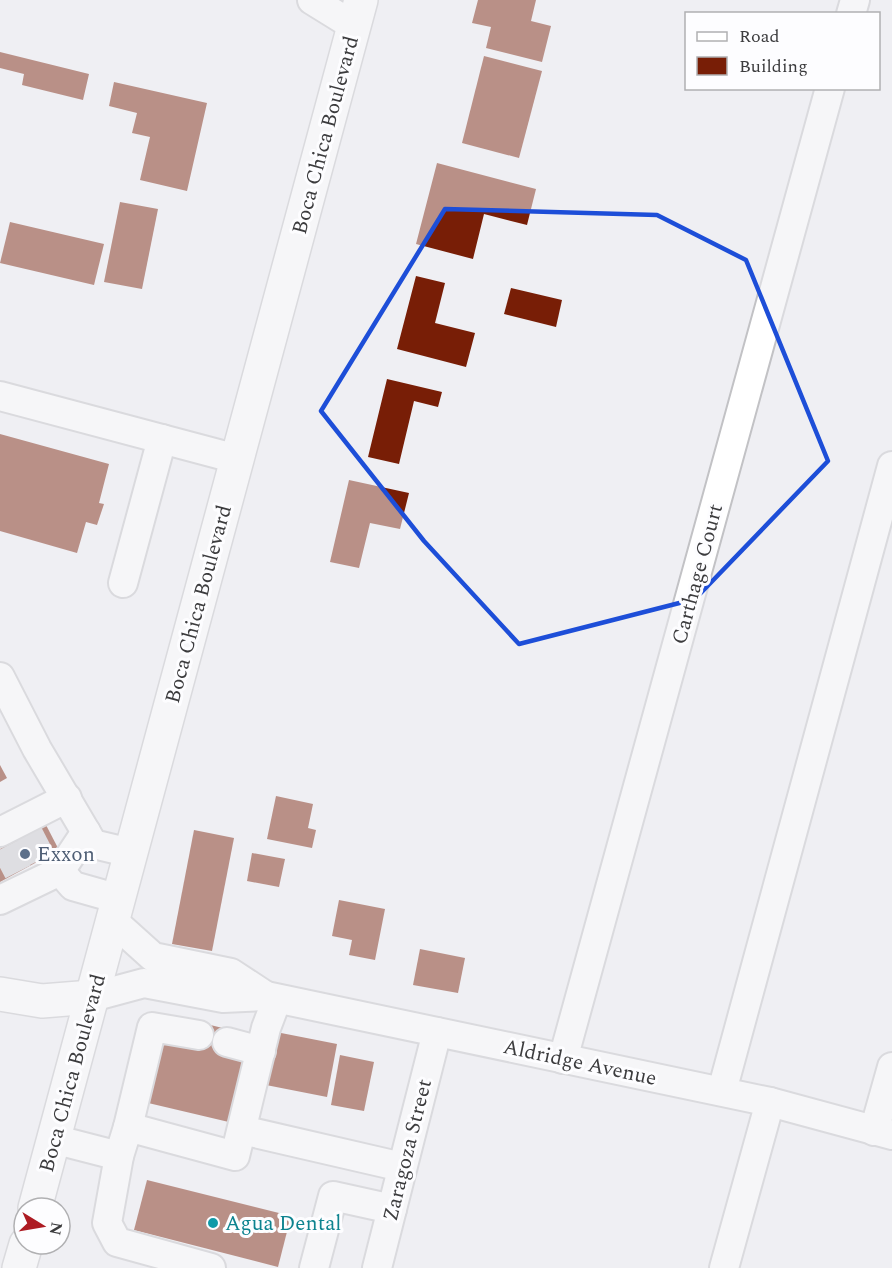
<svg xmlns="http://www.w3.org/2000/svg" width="892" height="1268" viewBox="0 0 892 1268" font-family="Spectral,serif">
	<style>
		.building { fill: #781e06 }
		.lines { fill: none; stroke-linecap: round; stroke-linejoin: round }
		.minor-tunnel { stroke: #cbcbcf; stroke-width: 28; stroke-dasharray: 28 14; stroke-linecap: butt }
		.minor-casing { stroke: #c2c2c5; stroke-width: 32 }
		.major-casing { stroke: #c2c2c5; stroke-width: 36 }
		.minor { stroke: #fff; stroke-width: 28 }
		.major { stroke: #fff; stroke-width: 33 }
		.marked { fill: none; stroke: #1d4ed8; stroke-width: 4.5; stroke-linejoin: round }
		.service-dot { fill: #5c6f8a; stroke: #fdfdff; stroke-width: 2 }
		.culture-dot { fill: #0f9aa8; stroke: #fdfdff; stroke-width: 2 }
		.labels { text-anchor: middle; stroke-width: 6; stroke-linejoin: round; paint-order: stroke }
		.street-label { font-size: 21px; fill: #3c3c3e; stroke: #fdfdff }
		.service-label { font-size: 21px; fill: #4e5e75; stroke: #fdfdff; text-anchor: start }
		.culture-label { font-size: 21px; fill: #0d838f; stroke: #fdfdff; text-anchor: start }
	</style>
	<rect width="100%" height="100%" fill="#efeff3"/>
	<g class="building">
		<path d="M478,0h58l-5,21 20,5 -9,36 -56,-14 5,-21 -19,-4z"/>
		<path d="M0,52l89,22 -6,26 -61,-15 2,-11 -24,-6z"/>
		<path d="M484,56l58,15 -23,87 -57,-15z"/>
		<path d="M114,82l93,21 -20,88 -47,-11 10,-43 -18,-4 5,-20 -28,-7z"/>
		<path d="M437,163l99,26 -9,36 -43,-11 -11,45 -57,-15z"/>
		<path d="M120,202l38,7 -16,80 -38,-7z"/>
		<path d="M10,222l94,22 -10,41 -94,-22z"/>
		<path d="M416,276l29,7 -10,40 40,10 -9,34 -69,-18z"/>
		<path d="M511,288l51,12 -6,27 -52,-13z"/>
		<path d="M387,379l55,13 -4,15 -24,-6 -15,63 -31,-7z"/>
		<path d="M0,434l109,30 -10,39 5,1 -7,21 -11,-3 -9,31 -77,-22z"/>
		<path d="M349,480l60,13 -9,36 -30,-6 -11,45 -29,-6z"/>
		<path d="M0,765l7,13 -7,4z"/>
		<path d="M276,796l37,8 -5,24 8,2 -4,18 -45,-9z"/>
		<path d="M46,825l13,25 -59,32v-33z"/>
		<path d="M194,830l40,8 -22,113 -40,-7z"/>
		<path d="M252,853l33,6 -6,28 -32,-6z"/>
		<path d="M339,900l46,9 -10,51 -26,-5 3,-15 -20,-4z"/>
		<path d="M420,949l45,9 -7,35 -45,-8z"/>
		<path d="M202,1023l29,7 18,30 -16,63 -89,-21 16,-64z"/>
		<path d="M276,1032l61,12 -10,53 -61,-12z"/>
		<path d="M340,1055l34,7 -10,49 -33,-6z"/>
		<path d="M147,1180l144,36 -13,51 -144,-37z"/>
	</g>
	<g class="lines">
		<g class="minor-tunnel">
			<path d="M29,834l13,25"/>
			<path d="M5,847l13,25"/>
		</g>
		<defs>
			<g id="minor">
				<path d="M312,0l42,26"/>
				<path d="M851,14l4,-14"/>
				<path d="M0,396l237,63"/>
				<path d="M123,583l39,-144"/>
				<path d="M0,677l37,72 56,95 38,9"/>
				<path d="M0,832l67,-34"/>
				<path d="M60,871l13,15 46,13"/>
				<path d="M0,900l60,-29 26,-39"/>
				<path d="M113,921l40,36 78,16 35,23"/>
				<path d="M92,997l52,-14 79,15 43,-2 504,106 122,33"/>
				<path d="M227,1042l34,9"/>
				<path d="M563,1059l267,-971"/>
				<path d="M722,1091l170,-625"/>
				<path d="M128,1127l24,-100 47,8"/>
				<path d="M242,1130l160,37"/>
				<path d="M874,1131l18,-64"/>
				<path d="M53,1139l66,17"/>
				<path d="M211,1268l-94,-26 -10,-19 12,-67 9,-29 107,29 31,-128 11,-29"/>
				<path d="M314,1268l19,-72 59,13"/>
				<path d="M377,1268l60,-236"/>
				<path d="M724,1268l46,-166"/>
			</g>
			<g id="major">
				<path d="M0,994l42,7 50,-4"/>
				<path d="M35,1208l326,-1208"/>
				<path d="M19,1268l7,-24"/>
			</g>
		</defs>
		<use href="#minor" class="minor-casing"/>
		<use href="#major" class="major-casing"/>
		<use href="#minor" class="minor"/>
		<use href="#major" class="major"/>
	</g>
	<path d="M0 0H892V1268H0ZM445,209l212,6 89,45 82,201 -133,138 -176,45 -95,-103 -103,-130z" fill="#efeff3" fill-opacity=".55" fill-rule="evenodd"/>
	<path class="marked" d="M445,209l212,6 89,45 82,201 -133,138 -176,45 -95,-103 -103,-130z"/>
	<circle class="service-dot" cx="25" cy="854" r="6"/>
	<circle class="culture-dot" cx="213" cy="1223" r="6"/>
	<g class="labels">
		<g class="street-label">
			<text transform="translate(325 135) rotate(-75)" y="7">Boca Chica Boulevard</text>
			<text transform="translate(697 574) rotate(-75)" y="7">Carthage Court</text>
			<text transform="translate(198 604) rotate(-75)" y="7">Boca Chica Boulevard</text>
			<text transform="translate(580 1062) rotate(12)" y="7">Aldridge Avenue</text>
			<text transform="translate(72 1073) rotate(-75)" y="7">Boca Chica Boulevard</text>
			<text transform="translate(407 1150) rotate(-76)" y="7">Zaragoza Street</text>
		</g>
		<g class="service-label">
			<text x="37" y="861">Exxon</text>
		</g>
		<g class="culture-label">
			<text x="225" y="1230">Agua Dental</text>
		</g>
	</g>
	<rect x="685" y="12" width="195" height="78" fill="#fdfdff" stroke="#b0b0b2" stroke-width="1.5"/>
	<rect x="697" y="32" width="30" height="9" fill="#ffffff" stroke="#b0b0b2" stroke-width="1.5"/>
	<text x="739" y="42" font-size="18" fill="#3c3c3e">Road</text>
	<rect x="697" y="57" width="30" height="18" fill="#781e06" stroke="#b0b0b2" stroke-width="1.5"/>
	<text x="739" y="72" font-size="18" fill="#3c3c3e">Building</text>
	<g transform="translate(42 1226) rotate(101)"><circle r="28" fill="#fdfdff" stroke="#b0b0b2" stroke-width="1.5"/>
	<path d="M0-4.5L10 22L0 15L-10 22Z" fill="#ad1b23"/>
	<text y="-9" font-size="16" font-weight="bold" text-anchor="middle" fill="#3c3c3e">N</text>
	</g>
</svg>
